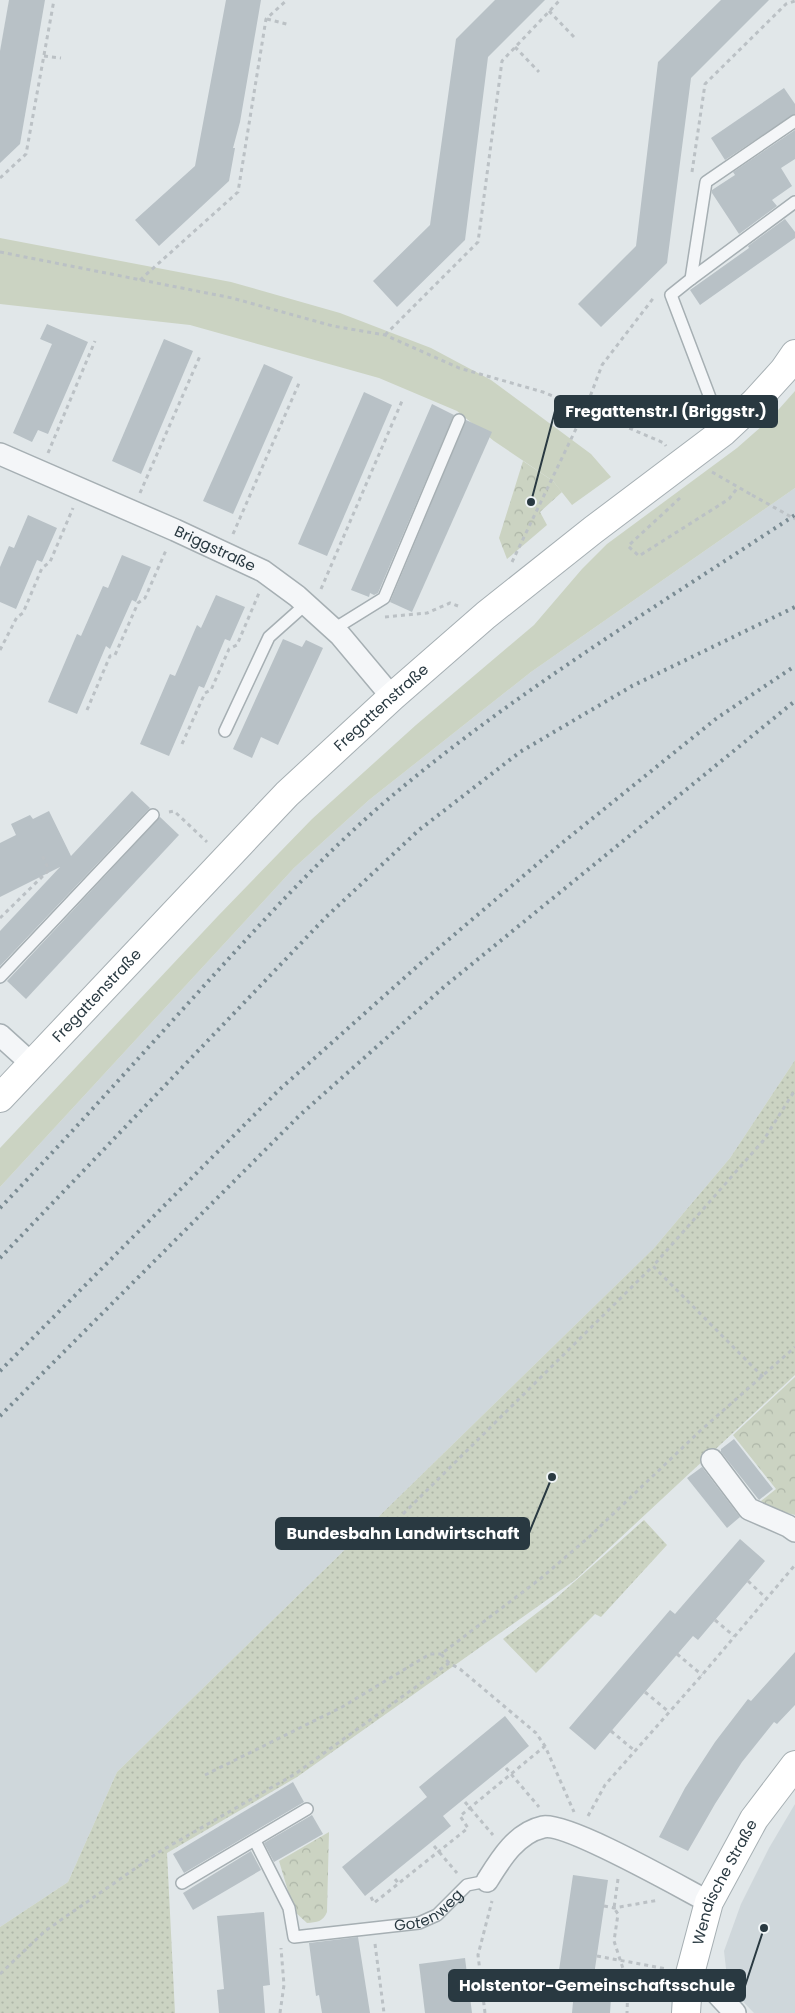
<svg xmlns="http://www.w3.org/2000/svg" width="795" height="2013" viewBox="0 0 795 2013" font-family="Poppins,sans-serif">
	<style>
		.built { fill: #cfd7db }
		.grass { fill: #cbd3c2 }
		.forest { fill: url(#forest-crowns) }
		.garden { fill: url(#garden-dots) }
		.building { fill: #b8c1c6 }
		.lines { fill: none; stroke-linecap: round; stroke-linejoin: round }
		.lane-casing { stroke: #a6afb3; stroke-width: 14 }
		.street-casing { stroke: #a6afb3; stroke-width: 24 }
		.secondary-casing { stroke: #a6afb3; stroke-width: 30 }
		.path { stroke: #bbc1c5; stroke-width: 3; stroke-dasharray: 4 4; stroke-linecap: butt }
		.lane { stroke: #f4f6f8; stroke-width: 11 }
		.street { stroke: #f4f6f8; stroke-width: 21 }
		.secondary { stroke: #fff; stroke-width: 28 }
		.rail { stroke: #7a8b93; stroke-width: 4; stroke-dasharray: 2.5 5; stroke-linecap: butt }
		.path-bridge { stroke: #bbc1c5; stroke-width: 3; stroke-dasharray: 4 4; stroke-linecap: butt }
		.labels { text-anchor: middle; stroke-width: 4.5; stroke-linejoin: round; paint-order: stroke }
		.street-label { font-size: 15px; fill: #293941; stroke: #f0f5f7 }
		.leader { fill: none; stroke: #293941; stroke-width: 2 }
		.callout-dot { fill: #293941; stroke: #f0f5f7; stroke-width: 2 }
		.callout { fill: #293941; stroke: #293941; stroke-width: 2 }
		.callout-label { font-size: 16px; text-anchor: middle; font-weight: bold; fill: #fff }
	</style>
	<defs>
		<pattern id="forest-crowns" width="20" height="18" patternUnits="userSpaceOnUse" patternTransform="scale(1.25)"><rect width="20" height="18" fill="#cbd3c2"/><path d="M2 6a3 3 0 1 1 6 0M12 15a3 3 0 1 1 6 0" fill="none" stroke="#aeb6a8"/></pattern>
		<pattern id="garden-dots" width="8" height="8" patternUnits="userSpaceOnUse" patternTransform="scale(1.25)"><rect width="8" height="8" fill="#cbd3c2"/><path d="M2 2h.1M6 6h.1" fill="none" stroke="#aeb6a8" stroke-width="1.8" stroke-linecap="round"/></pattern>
	</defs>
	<rect width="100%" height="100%" fill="#e1e7e9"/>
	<g class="built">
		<path d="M795,488v572l-65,98 -76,90 -537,524 -49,110 -68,45v-740l294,-319 75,-68 162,-128z"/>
		<path d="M795,1804v209h-41l-26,-27 -4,-35 17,-47 28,-56z"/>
	</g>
	<g class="grass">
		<path d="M0,238l231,44 109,31 91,35 60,32 100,74 20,23 -39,28 -19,-24 -59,-40 -37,-30 -78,-33 -189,-53 -190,-21z"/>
		<path d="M795,391v97l-264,184 -162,128 -75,68 -294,319v-39l218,-232 94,-97 104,-94 118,-100 48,-56 25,-25 130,-96 34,-30z"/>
	</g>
	<g class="forest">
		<path d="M523,461l30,20 9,11 -22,20 7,13 -40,34 -8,-21z"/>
		<path d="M795,1377v138l-29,-7 -5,-7 15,-12 -43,-54z"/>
		<path d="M329,1832l-2,80c-4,10 -10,10 -20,11l-13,-12 -15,-50z"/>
	</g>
	<g class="garden">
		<path d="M795,1060v315l-220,205 -278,197 -130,76 8,160h-175v-86l68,-45 49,-110 537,-524 76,-90z"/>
		<path d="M644,1520l23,25 -66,72 -6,-3 -59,59 -33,-34 52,-40z"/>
	</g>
	<g class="building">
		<path d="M9,0h36l-25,144 -20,19v-112z"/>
		<path d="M226,0h35l-21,122 -7,26h2l-6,33 -70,65 -24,-26 60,-54z"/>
		<path d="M495,0h50l-57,57 -23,183 -68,67 -24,-26 57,-56 26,-186z"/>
		<path d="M721,0h48l-78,78 -24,185 -66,64 -23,-23 58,-58 22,-184z"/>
		<path d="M784,88l11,16v10l-70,46 -14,-22z"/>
		<path d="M795,130v29l-14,9 11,18 -20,14 5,6 -38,28 -27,-41v-3l23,-15 -2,-3z"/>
		<path d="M785,219l10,13v6l-95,67 -10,-15 59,-42 -1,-2z"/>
		<path d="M47,324l41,18 -40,92 -10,-4 -6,12 -19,-9 39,-89 -12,-5z"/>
		<path d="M164,339l29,12 -52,123 -29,-13z"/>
		<path d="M264,364l29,13 -60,137 -30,-13z"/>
		<path d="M364,392l28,13 -65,151 -29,-12z"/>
		<path d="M432,404l22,11 -76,178 -4,2 -4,-2 -1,4 -18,-7z"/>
		<path d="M466,420l26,12 -80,180 -22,-10z"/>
		<path d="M28,515l29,13 -15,34 -5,-2 -21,49 -16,-7v-35l9,-21 5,2z"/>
		<path d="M122,555l29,12 -15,35 -4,-2 -22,49 -4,-3 -29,68 -29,-12 29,-68 4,2 22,-50 5,2z"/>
		<path d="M216,595l29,12 -15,34 -5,-2 -21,49 -5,-2 -30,70 -29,-12 30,-70 5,2 22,-51 4,3z"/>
		<path d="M283,639l19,8 4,-7 17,8 -45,97 -17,-8 -9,21 -19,-9z"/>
		<path d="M132,791l18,17 -150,158v-35l60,-64 -60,30v-54l16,-8 -5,-11 19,-9 3,4 16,-8 22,45z"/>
		<path d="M160,817l19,18 -153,164 -19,-18z"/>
		<path d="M734,1439l39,50 -14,11 -38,-48v-3z"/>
		<path d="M702,1467l38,50 -13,11 -40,-50z"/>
		<path d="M740,1539l25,22 -67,79 -5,-4 -98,114 -26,-22 101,-118 5,4z"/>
		<path d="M795,1652v53l-18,19 -3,-2 -32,40 -27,42 -27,47 -29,-14 26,-49 30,-46 33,-43 3,2z"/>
		<path d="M505,1716l24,30 -86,70 8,10 -86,70 -23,-29 85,-70 -8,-10z"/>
		<path d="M293,1782l11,20 -120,71 -11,-19z"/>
		<path d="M312,1815l11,19 -49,28 -10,-19z"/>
		<path d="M251,1851l10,19 -68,40 -10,-17z"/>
		<path d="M573,1875l35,5 -15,102 19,2 -2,29h-38l3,-33 -17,-3z"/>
		<path d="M264,1912l6,73 -7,1 2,27h-46l-2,-23 7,-1 -7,-73z"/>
		<path d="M358,1937l12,76h-48l-3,-18 -3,1 -7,-53z"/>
		<path d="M465,1958l7,55h-47l-6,-49z"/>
	</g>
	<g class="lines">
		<defs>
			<g id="lane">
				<path d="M691,279l104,-77"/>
				<path d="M723,432l-52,-137 20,-16 15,-97 89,-61"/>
				<path d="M334,629l50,-31 75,-178"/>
				<path d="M225,731l44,-94 37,-33"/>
				<path d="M0,977l153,-162"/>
				<path id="s1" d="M255,1841l34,67 5,29 125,-14 18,-8 30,-30 20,-4"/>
				<path d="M182,1883l125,-74"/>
			</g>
			<g id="street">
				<path id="s2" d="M0,454l175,76 88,41 34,25 43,39 52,62"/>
				<path d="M0,1035l32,29"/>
				<path d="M712,1460l37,49 39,17 7,5"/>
				<path d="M487,1881c13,-21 29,-48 56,-54 24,-5 139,61 166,75"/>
				<path d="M688,1981l21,4 26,28"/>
			</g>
			<g id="secondary">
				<path id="s3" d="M0,1098l287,-304 105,-97 94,-82 107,-85 130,-98 32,-30 29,-32 11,-16"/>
				<path id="s4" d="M686,2013l2,-32 21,-79 45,-83 41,-54"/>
			</g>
		</defs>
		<use href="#lane" class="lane-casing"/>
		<use href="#street" class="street-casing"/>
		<use href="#secondary" class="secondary-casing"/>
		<g class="path">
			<path d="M549,11l25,26"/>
			<path d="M267,19l23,6"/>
			<path d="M515,47l24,25"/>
			<path d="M44,56l17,2"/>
			<path d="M692,172l13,-88 81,-80 9,-3"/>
			<path d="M0,178l26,-24 28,-154"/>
			<path d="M0,252l232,46 101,28 52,9 74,33 84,24 25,10 96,41 2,3"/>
			<path d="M140,280l98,-88 28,-173 21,-19"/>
			<path d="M385,335l93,-93 24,-181 58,-61"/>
			<path d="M48,453l47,-112"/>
			<path d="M712,472l40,23"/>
			<path d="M140,493l60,-137"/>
			<path d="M680,498l-52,48 11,10 90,-57 9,-12"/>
			<path d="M233,534l67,-153"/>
			<path d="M512,562l73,-152 17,-45 53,-69"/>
			<path d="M321,589l81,-188"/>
			<path d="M385,617l42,-4 23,-10 8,3"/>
			<path d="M0,650l17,-33 6,-4 19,-45 8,-6 23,-54"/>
			<path d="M87,710l23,-54 5,-1 23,-52 7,-5 22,-50"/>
			<path d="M182,744l23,-51 6,-3 18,-41 8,-4 22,-52"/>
			<path d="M169,812l5,-1 33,31"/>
			<path d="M0,918l49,-48 -8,-17"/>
			<path d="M763,1377l-110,-111 110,-125 32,-51"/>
			<path d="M403,1514l250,-248"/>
			<path d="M748,1581l18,17"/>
			<path d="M715,1620l19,16"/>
			<path d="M677,1654l25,21"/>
			<path d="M449,1663l-8,-9 99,-75 49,-42 111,-106 95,-84"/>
			<path d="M645,1692l24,20"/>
			<path d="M611,1731l24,20"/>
			<path d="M506,1768l33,39"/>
			<path d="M205,1775l137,-68 88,-53h11"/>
			<path d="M465,1802l28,33"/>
			<path d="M588,1816l17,-31 97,-110 93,-110"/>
			<path d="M434,1846l23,27"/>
			<path d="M395,1879l4,5"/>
			<path d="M618,1879l-4,29 4,6 -4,27 14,43 -1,29"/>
			<path d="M371,1897l3,6 94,-75 -8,-12 85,-70"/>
			<path d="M604,1906l10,2 45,-8"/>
			<path d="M375,1944l9,69"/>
			<path d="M597,1956l70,13"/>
			<path d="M0,1974l45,-43 114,-79 136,-78 154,-111 11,6 76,64 9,13 29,66"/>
			<path d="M280,2013l4,-28 -3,-37"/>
			<path d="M485,2013l-7,-58 14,-54"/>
		</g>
		<use href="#lane" class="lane"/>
		<use href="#street" class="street"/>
		<use href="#secondary" class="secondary"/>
		<g class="rail">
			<path d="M0,1208c69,-72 135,-146 202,-220 61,-67 121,-134 191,-193 125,-105 266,-190 402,-280"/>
			<path d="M0,1258l326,-341 93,-87 101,-78 112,-66 163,-79"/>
			<path d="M0,1371l279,-281 142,-127 141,-120 155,-125 78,-52"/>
			<path d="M0,1416l300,-301 145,-129 350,-285"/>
		</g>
		<path class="path-bridge" d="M752,495l43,24"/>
	</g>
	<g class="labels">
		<g class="street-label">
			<text dy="5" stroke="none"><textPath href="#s2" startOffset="235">Briggstraße</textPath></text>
			<text dy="5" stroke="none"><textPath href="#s3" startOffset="546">Fregattenstraße</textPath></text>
			<text dy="5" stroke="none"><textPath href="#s3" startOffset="141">Fregattenstraße</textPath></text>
			<text dy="5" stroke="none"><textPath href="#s4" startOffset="138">Wendische Straße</textPath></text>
			<text dy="5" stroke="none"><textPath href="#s1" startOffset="244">Gotenweg</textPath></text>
		</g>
	</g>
	<path class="leader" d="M531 502L555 411M552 1477L529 1533M764 1928L745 1986"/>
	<g class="callout-dot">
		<circle cx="531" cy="502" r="5"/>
		<circle cx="552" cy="1477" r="5"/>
		<circle cx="764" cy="1928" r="5"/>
	</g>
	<g class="callout">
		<rect x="555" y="396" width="222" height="31" rx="5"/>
		<rect x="276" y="1518" width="253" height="31" rx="5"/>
		<rect x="449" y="1970" width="296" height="31" rx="5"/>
	</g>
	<g class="callout-label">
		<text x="666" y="417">Fregattenstr.I (Briggstr.)</text>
		<text x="403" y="1539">Bundesbahn Landwirtschaft</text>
		<text x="597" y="1991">Holstentor-Gemeinschaftsschule</text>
	</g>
</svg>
